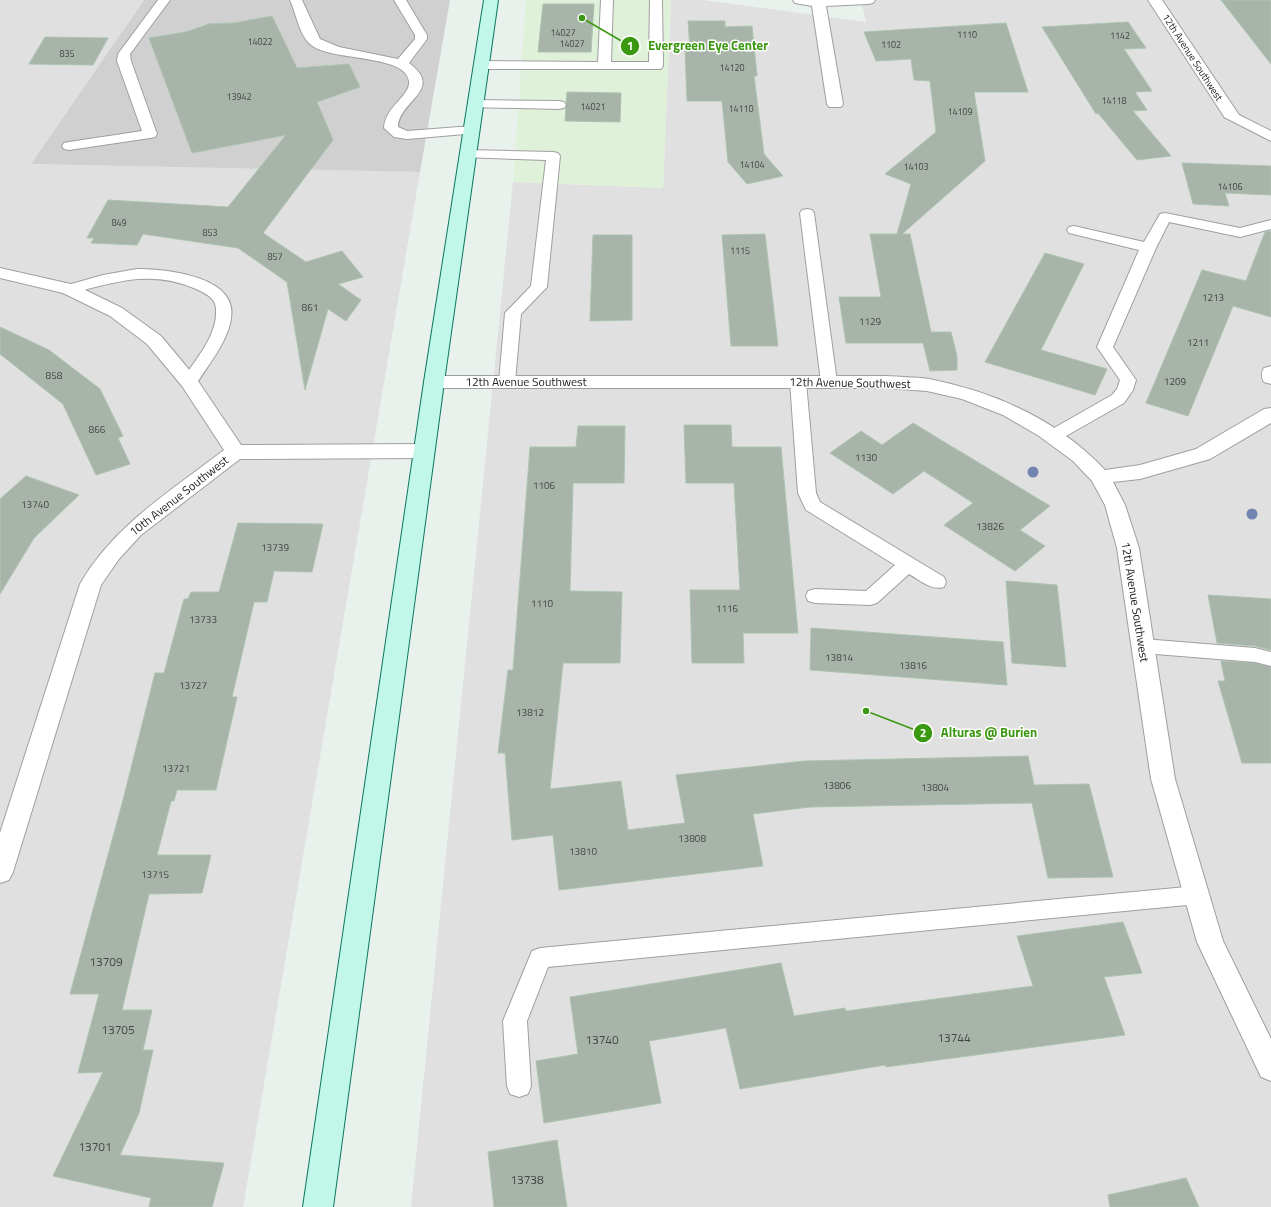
<svg xmlns="http://www.w3.org/2000/svg" width="1271" height="1207" viewBox="0 0 1271 1207" font-family="'Titillium Web',sans-serif">
	<style>
		.residential { fill: #dfe0df }
		.commercial { fill: #e0f1da }
		.religious { fill: #d0d0d0 }
		.building { fill: #a8b4a9; stroke: #acc3af }
		.lines { fill: none; stroke-linecap: round; stroke-linejoin: round }
		.service-casing { stroke: #9f9f9f; stroke-width: 2 }
		.minor-casing { stroke: #9f9f9f; stroke-width: 2 }
		.secondary-casing { stroke: #0a7761; stroke-width: 2 }
		.service { fill: #fff; fill-rule: evenodd }
		.minor { fill: #fff; fill-rule: evenodd }
		.secondary { fill: #c1f7e9; fill-rule: evenodd }
		.tree { fill: #7284b0 }
		.labels { text-anchor: middle; stroke-width: 3; stroke-linejoin: round; paint-order: stroke }
		.far-number-label { font-size: 9px; fill: #444644 }
		.far-street-label { font-size: 10px; fill: #222; stroke: #fff }
		.number-label { font-size: 10px; fill: #444644 }
		.street-label { font-size: 12px; fill: #222; stroke: #fff }
		.near-number-label { font-size: 12px; fill: #444644 }
		.leader { fill: none; stroke: #3b9811; stroke-width: 1.5 }
		.callout-dot { fill: #3b9811; stroke: #fff; stroke-width: 1.5 }
		.mark-label { font-size: 12px; text-anchor: middle; font-weight: bold; fill: #fff }
		.callout-label { font-size: 13px; text-anchor: middle; font-weight: bold; fill: #3b9811; stroke: #fff; stroke-width: 3; stroke-linejoin: round; paint-order: stroke }
	</style>
	<rect width="100%" height="100%" fill="#e9f1ec"/>
	<g class="residential">
		<path d="M0,0h144l-113,164 389,8 -177,1035h-243z"/>
		<path d="M671,0h32l163,22 -5,-22h410v1207h-860l102,-1025 150,6z"/>
	</g>
	<path class="commercial" d="M526,0h145l-8,188 -150,-6z"/>
	<path class="religious" d="M144,0h306l-30,172 -389,-8z"/>
	<g class="building">
		<path d="M1221,0h50v64z"/>
		<path d="M543,4h51l-3,48h-53z"/>
		<path d="M272,16l25,52 52,-4 11,23 -43,15 16,38 -70,93 43,29 36,-11 21,26 -25,7 23,16 -15,21 -18,-12 -23,81 -18,-108 -49,-34 -95,-14 -6,11 -46,-2 3,-5h-7l21,-38 120,7 58,-72 -94,18 -43,-115 37,-6 23,-8 25,-1z"/>
		<path d="M688,21h37v6l27,-1 5,50h-3l10,78 19,22 -36,8 -19,-22 -6,-61h-35l-2,-52h5z"/>
		<path d="M1128,22l18,26 -22,1 28,42 -17,1 12,18 -14,1 38,45 -34,4 -39,-47 -2,1 -54,-87z"/>
		<path d="M1006,23l22,69h-54l11,69 -83,73h8l21,98h20l6,24v14l-27,1 -7,-28h-77l-7,-46h42l-11,-63h27l14,-50 -26,-10 51,-42 -6,-51 -16,-1 -3,-21 -35,2 -12,-29z"/>
		<path d="M45,37l63,1 -15,27 -64,-1z"/>
		<path d="M567,92l54,1 -1,29 -55,-1z"/>
		<path d="M1182,163l89,3v29l-46,-2 4,13 -36,-2z"/>
		<path d="M1271,231v86l-38,-11 -45,110 -42,-13 56,-133 44,11 19,-49z"/>
		<path d="M765,234l13,112h-47l-9,-111z"/>
		<path d="M593,235h39v85l-42,1z"/>
		<path d="M1045,253l39,11 -43,86 66,19 -12,26 -110,-33z"/>
		<path d="M0,327l49,23 51,39 23,47 -5,2 12,26 -34,11 -33,-71 -63,-50z"/>
		<path d="M913,423l137,83 -30,24 25,16 -30,25 -71,-46 29,-22 -49,-32 -31,23 -63,-41 31,-22 21,14z"/>
		<path d="M684,425h47l1,22h49l17,186h-55l1,30h-52l-2,-73h50l-6,-107h-48z"/>
		<path d="M578,426h47l-1,57h-51l-3,108 52,1 -2,71h-57l-13,126 71,-8 7,49 57,-7 -9,-48 128,-14 224,-5 6,29 55,-1 24,93 -65,1 -16,-75 -222,4 -57,7 10,52 -204,24 -6,-55 -41,5 -7,-87h-7l10,-83h5l17,-223h46z"/>
		<path d="M26,476l53,19 -45,43 -34,56v-95z"/>
		<path d="M238,523l85,1 -11,48 -38,-1 -7,31h-13l-22,95h5l-21,93h-39l-3,11h-3l-14,54h54l-9,38 -53,1 -27,116h30l-9,40h10l-14,63 -19,42 104,8 -12,44h-63l2,-9 -98,-22 50,-104 -25,1 21,-79h-29l53,-194 32,-127h9l20,-74h4l3,-7h28z"/>
		<path d="M1006,581l51,4 9,82 -54,-4z"/>
		<path d="M1208,595l63,4v51l-16,-4 -38,-3z"/>
		<path d="M811,628l192,14 4,43 -197,-15z"/>
		<path d="M1221,661l34,2 16,4v96h-29l-24,-82h7z"/>
		<path d="M1123,922l19,51 -38,4 21,58 -239,32 -1,-2 -145,24 -14,-61 -77,13 12,62 -117,20 -8,-62 42,-7 -8,-57 211,-34 13,53 51,-8 1,3 187,-25 -16,-50z"/>
		<path d="M557,1140l10,67h-73l-6,-55z"/>
		<path d="M1186,1178l13,29h-89l-2,-12z"/>
	</g>
	<g class="lines">
		<defs>
			<g id="service">
				<path d="M158,0h12l-40,54 1,7 26,73 -2,3 -5,1 -81,12 -5,-1 -2,-3 2,-3 5,-1 73,-11 -25,-70 1,-7z"/>
				<path d="M290,0h12l18,39 19,8 59,12 17,-20v-4l-21,-35h12l21,35v4l-18,24c36,27 -10,37 -11,64l9,4 65,-5 5,1 2,3 -2,3 -70,6 -13,-2 -10,-9c1,-22 27,-32 25,-47 -4,-28 -80,-19 -99,-37 -11,-10 -14,-31 -20,-44z"/>
				<path d="M601,0h12l-2,62h38l1,-62h12l1,66 -2,3h-180l-7,-4 7,-4 117,1z"/>
				<path d="M476,100l83,1 5,1 2,3 -2,3 -5,1 -88,-2 -2,-3 2,-3z"/>
				<path d="M1231,111l40,20v10l-45,-23 -2,-3 2,-3z"/>
				<path d="M467,150l86,2 5,1 2,3 -13,131 -26,27 -6,68 -2,4 -6,1 -6,-1 -2,-4 6,-69 26,-27 15,-126 -84,-3 -2,-3 2,-3z"/>
				<path d="M807,209l5,1 2,3 23,169 -2,4 -6,1 -6,-1 -2,-4 -21,-169 2,-3z"/>
				<path d="M1165,213l75,15 31,-8v9l-31,8 -71,-15 -13,26 -43,99 23,33 -3,10 -9,13 -65,37 -6,2 -6,-2 -3,-4 3,-4 65,-37 5,-6 3,-9 -23,-33 42,-97 -70,-17 -2,-3 2,-3 5,-1 70,16 16,-28z"/>
				<path d="M137,269c29,0 102,7 94,50 -4,24 -23,46 -36,67l-6,1 -6,-1 -2,-4c13,-21 37,-46 35,-73 0,-11 -11,-16 -20,-20 -45,-20 -82,-7 -127,5l-5,-2 -3,-3 3,-3 39,-11z"/>
				<path d="M798,377l6,1 2,4 10,111 4,9 124,75 2,5 -2,5c-13,4 -24,-7 -35,-13l-32,29 -7,2 -55,-2 -7,-2 -2,-5 2,-5 7,-2 51,2 29,-26 -89,-55 -8,-17 -8,-111 2,-4z"/>
				<path d="M1143,639l112,9 16,4v14l-16,-4 -112,-9 -7,-2 -3,-5 3,-5z"/>
				<path d="M1197,886l8,2 3,7 -3,7 -8,2 -649,63 -21,54 4,65 -3,8 -9,3 -9,-3 -3,-8 -4,-65 29,-70 8,-3z"/>
			</g>
			<g id="minor">
				<path d="M793,0h82l-2,3 -5,1 -42,2 17,98 -2,3h-12l-2,-3 -15,-98 -17,-3z"/>
				<path d="M1148,0h14l77,115 -2,3h-12z"/>
				<path d="M0,268l75,17 47,23 39,28 35,42 45,67 183,-1 7,2 3,5 -3,5 -7,2 -184,1 -99,76 -22,24 -18,26 -88,287 -4,8 -9,3v-50l80,-249c34,-59 91,-93 144,-134l-42,-64 -35,-42 -37,-28 -47,-23 -63,-15z"/>
				<path d="M1271,366v18l-7,-2c-3,-5 -3,-9 0,-14z"/>
				<path d="M434,376h452c14,1 29,1 43,3 66,13 129,41 176,91l35,-5 56,-16 68,-40 7,-1v15l-61,36 -70,20 -27,3 12,23 14,43 36,231 48,162 48,98v42l-10,-4 -64,-135 -46,-163 -34,-231 -12,-43 -13,-24 -19,-20 -34,-25 -36,-21 -41,-16 -35,-8 -41,-3h-452l-7,-2 -3,-4 3,-4z"/>
			</g>
			<path id="secondary" d="M484,0h14l-54,382 -111,825h-30l121,-825z"/>
		</defs>
		<use href="#service" class="service-casing"/>
		<use href="#minor" class="minor-casing"/>
		<use href="#secondary" class="secondary-casing"/>
		<use href="#service" class="service"/>
		<use href="#minor" class="minor"/>
		<use href="#secondary" class="secondary"/>
	</g>
	<g class="tree">
		<circle cx="1033" cy="472" r="5.5"/>
		<circle cx="1252" cy="514" r="5.5"/>
	</g>
	<g class="labels">
		<g class="far-number-label">
			<text x="563" y="36">14027</text>
			<text x="967" y="38">1110</text>
			<text x="1120" y="39">1142</text>
			<text x="260" y="45">14022</text>
			<text x="572" y="47">14027</text>
			<text x="891" y="48">1102</text>
			<text x="67" y="57">835</text>
			<text x="732" y="71">14120</text>
			<text x="239" y="100">13942</text>
			<text x="1114" y="104">14118</text>
			<text x="593" y="110">14021</text>
			<text x="741" y="112">14110</text>
			<text x="960" y="115">14109</text>
			<text x="752" y="168">14104</text>
			<text x="916" y="170">14103</text>
			<text x="1230" y="190">14106</text>
			<text x="119" y="226">849</text>
			<text x="210" y="236">853</text>
			<text x="740" y="254">1115</text>
			<text x="275" y="260">857</text>
		</g>
		<g class="far-street-label">
			<text transform="translate(1193 57) rotate(57)" y="4">12th Avenue Southwest</text>
		</g>
		<g class="number-label">
			<text x="1213" y="301">1213</text>
			<text x="310" y="311">861</text>
			<text x="870" y="325">1129</text>
			<text x="1198" y="346">1211</text>
			<text x="54" y="379">858</text>
			<text x="1175" y="385">1209</text>
			<text x="97" y="433">866</text>
			<text x="866" y="461">1130</text>
			<text x="544" y="489">1106</text>
			<text x="35" y="508">13740</text>
			<text x="990" y="530">13826</text>
			<text x="275" y="551">13739</text>
			<text x="542" y="607">1110</text>
			<text x="727" y="612">1116</text>
			<text x="203" y="623">13733</text>
			<text x="839" y="661">13814</text>
			<text x="913" y="669">13816</text>
			<text x="193" y="689">13727</text>
			<text x="530" y="716">13812</text>
			<text x="176" y="772">13721</text>
			<text x="837" y="789">13806</text>
			<text x="935" y="791">13804</text>
			<text x="692" y="842">13808</text>
			<text x="583" y="855">13810</text>
			<text x="155" y="878">13715</text>
		</g>
		<g class="street-label">
			<text x="526" y="386">12th Avenue Southwest</text>
			<text transform="translate(850 383) rotate(1)" y="4">12th Avenue Southwest</text>
			<text transform="translate(179 496) rotate(-38)" y="4">10th Avenue Southwest</text>
			<text transform="translate(1135 602) rotate(81)" y="4">12th Avenue Southwest</text>
		</g>
		<g class="near-number-label">
			<text x="106" y="966">13709</text>
			<text x="118" y="1034">13705</text>
			<text x="954" y="1042">13744</text>
			<text x="602" y="1044">13740</text>
			<text x="95" y="1151">13701</text>
			<text x="527" y="1184">13738</text>
		</g>
	</g>
	<path class="leader" d="M582 18L630 46M866 711L923 733"/>
	<g class="callout-dot">
		<circle cx="582" cy="18" r="4"/>
		<circle cx="866" cy="711" r="4"/>
		<circle cx="630" cy="46" r="10"/>
		<circle cx="923" cy="733" r="10"/>
	</g>
	<g class="mark-label">
		<text x="630" y="50">1</text>
		<text x="923" y="737">2</text>
	</g>
	<g class="callout-label">
		<text x="708" y="50">Evergreen Eye Center</text>
		<text x="989" y="737">Alturas @ Burien</text>
	</g>
</svg>
